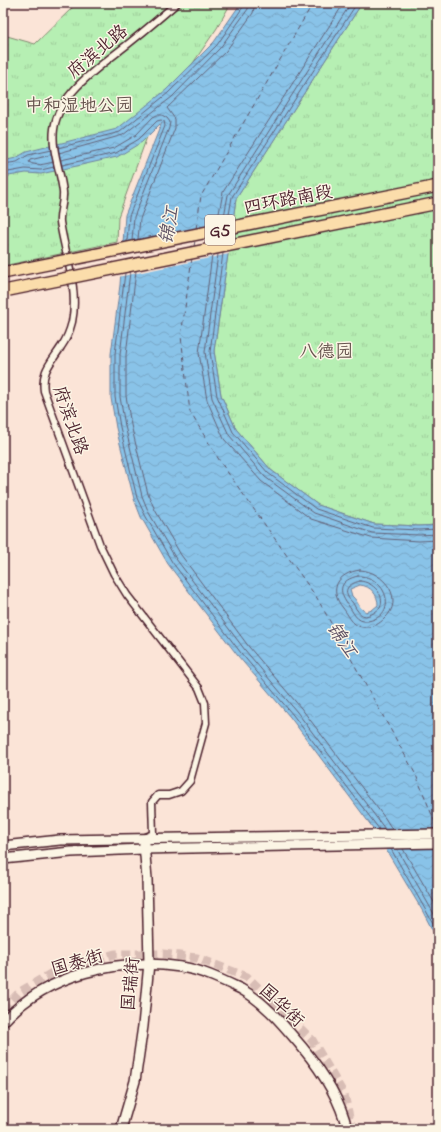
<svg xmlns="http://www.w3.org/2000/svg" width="441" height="1132" viewBox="0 0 441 1132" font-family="'Indie Flower','LXGW WenKai TC',sans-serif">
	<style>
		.park { fill: url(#park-tufts); stroke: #80876f }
		.water { fill: url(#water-waves); stroke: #70819c; fill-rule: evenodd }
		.pier { fill: #fbe4d7 }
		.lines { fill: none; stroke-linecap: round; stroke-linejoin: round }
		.shore { stroke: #636177; stroke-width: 1 }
		.ferry { stroke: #5d5064; stroke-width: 1; stroke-dasharray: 5 4; stroke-linecap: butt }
		.secondary-tunnel { stroke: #d8bdb5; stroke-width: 9; stroke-dasharray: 9 4.5; stroke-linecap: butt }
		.street-casing { stroke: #4a1f2b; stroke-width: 9 }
		.secondary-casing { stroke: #4a1f2b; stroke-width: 12 }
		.street { stroke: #fcf5e5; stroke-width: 6 }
		.secondary { stroke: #fcf5e5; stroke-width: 9 }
		.highway-bridge-casing { stroke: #4a1f2b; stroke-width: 14; stroke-linecap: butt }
		.highway-bridge { stroke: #fbddab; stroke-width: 11 }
		.labels { text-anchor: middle; stroke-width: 3; stroke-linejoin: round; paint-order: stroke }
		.shield { fill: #fcf5e5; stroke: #7f5f63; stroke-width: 1 }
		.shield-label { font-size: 17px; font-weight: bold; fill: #4a1f2b }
		.street-label { font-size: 18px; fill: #4a1f2b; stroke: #fcf5e5 }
		.park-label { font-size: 18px; fill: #65534d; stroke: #fcf5e5 }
		.water-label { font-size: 19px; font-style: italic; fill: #5d5064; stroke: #fcf5e5 }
	</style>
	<defs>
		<pattern id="park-tufts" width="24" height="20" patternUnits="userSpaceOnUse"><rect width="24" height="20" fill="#b6efb3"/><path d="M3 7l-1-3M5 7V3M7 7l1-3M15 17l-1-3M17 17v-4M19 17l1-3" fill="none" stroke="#9ecc9a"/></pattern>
		<pattern id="water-waves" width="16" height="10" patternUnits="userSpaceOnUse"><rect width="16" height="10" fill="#89c3e8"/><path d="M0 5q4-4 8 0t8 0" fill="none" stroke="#78a7c7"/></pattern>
	</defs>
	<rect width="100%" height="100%" fill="#fbe4d7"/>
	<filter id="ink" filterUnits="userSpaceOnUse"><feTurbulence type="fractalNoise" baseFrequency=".025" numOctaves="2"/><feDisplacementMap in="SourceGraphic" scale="8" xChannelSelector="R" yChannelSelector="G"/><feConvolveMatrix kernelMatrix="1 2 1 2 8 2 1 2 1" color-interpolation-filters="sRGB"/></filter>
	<g filter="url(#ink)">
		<g class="park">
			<path d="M73,3h158l-14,25 -65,95 -34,94 -1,25 -114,24v-217l4,-13 28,8 38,-37z"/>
			<path d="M362,3h76v522l-19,1 -45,-2 -56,-19 -47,-35 -35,-41 -15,-34 -7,-44 22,-152z"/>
		</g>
		<path class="water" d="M241,3h121l-126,196 -22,152 7,44 15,34 35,41 47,35 56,19 45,2 19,-1v416l-16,-31 -49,-82 -83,-111 -52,-61 -70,-92 -27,-47 -7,-18 -18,-71 -5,-30v-44l9,-69 5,-70 37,-93 -20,20 -25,15 -76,17 -15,-1 -23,4v-16l13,-3 10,-6 91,-23 49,-39 48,-48zM360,585c11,1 18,10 18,20l-6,5 -6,2c-9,-5 -7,-10 -14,-16l-2,-7z"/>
		<path class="pier" d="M235,219l-6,35 -111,23 3,-33z"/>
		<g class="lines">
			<g class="shore">
				<path d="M58,148l62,-16 48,-39 49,-48 26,-38 1,-4"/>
				<path d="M59,153l64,-18 49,-38 48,-49 28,-39 1,-6"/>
				<path d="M51,155l-21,5 -1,2c7,5 16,2 24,0"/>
				<path d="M61,160l53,-12 22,-13 17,-18 4,-2h5l5,3 3,4 -1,6 -35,89 -2,24"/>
				<path d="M3,164l14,-2 11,-7 23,-5"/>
				<path d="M62,165l54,-12 23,-14 18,-18 4,-1 3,1 1,5 -36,90 -2,26"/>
				<path d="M3,173l22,-4 16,1 13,-3"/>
				<path d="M228,221l4,-24 125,-194"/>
				<path d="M223,222l5,-27 123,-192"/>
				<path d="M217,224l6,-32 121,-189"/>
				<path d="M138,239l2,-20 35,-91v-9l-8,-11 59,-57 27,-38 2,-10"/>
				<path d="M223,253l-13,99 7,44 16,36 35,41 48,36 57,19 46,2 19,-1"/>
				<path d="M218,254l-13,98 7,46 17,37 36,42 49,36 58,20 47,2 19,-1"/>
				<path d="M212,255l-13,98 8,47 17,39 37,42 50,38 60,19 48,3 19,-1"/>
				<path d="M136,271l-10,84v41l5,29 17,69 7,16 26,45 68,92 52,61 84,110 7,11"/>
				<path d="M130,272l-10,83v42l5,29 17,70 7,17 27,46 69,91 52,62 88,117"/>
				<path d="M125,273l-10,81v43l5,30 17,71 8,17 27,47 69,91 52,62 86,114"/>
				<path d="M360,570c24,1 46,30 24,49 -4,4 -10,8 -16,8 -15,2 -18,-10 -25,-19 -15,-18 -6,-35 17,-38z"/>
				<path d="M358,576c28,-1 42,39 10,45 -12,2 -15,-10 -20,-16 -11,-15 -8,-25 10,-29z"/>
				<path d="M360,581c13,1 26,14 20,27 -7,6 -16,13 -23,2 -2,-2 -3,-6 -5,-8 -2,-3 -2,-1 -4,-5 -5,-10 4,-14 12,-16z"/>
				<path d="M391,849l47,83"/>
				<path d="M397,849l41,72"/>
				<path d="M403,849l35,60"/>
			</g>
			<g class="ferry">
				<path d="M196,229l5,-33 112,-193"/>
				<path d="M194,247l1,-7"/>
				<path d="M192,258l-11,78 9,76 31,51 96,135 99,177 22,55"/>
			</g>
			<path class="secondary-tunnel" d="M3,1010l17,-18 32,-19 63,-19h48l34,4 50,19 65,63 32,55 8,34"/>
			<defs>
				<path id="street" d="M146,837l7,-3 -1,-32 6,-7h11l12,-4 9,-10 16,-58 -1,-20 -6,-15 -72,-93 -13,-21 -14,-29 -56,-154c-3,-20 7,-28 17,-44 5,-7 9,-17 11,-25 7,-33 -7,-67 -12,-100 -1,-10 4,-19 3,-30 -2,-20 -12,-42 -9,-63 5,-38 51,-66 79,-89 15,-12 29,-24 44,-37"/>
				<g id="secondary">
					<path d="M3,846l57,-6 378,-6"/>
					<path d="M3,859l68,-7 73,-3 294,-6"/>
					<path d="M3,1022c43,-48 116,-65 178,-55 21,3 41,13 60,22 25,14 43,37 61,58 20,24 38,51 45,82"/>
					<path d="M121,1129l14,-48 8,-55 6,-63 -2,-84 -3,-35"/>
				</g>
			</defs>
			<use href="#street" class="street-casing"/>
			<use href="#secondary" class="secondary-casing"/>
			<use href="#street" class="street"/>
			<use href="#secondary" class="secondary"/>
			<defs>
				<g id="highway-bridge">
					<path d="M3,273l435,-87"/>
					<path d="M9,290l429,-87"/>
				</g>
			</defs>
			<use href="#highway-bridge" class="highway-bridge-casing"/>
			<use href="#highway-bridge" class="highway-bridge"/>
		</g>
	</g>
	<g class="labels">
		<rect class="shield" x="205" y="215" width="30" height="30" rx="3"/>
		<g class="shield-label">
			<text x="220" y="236">G5</text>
		</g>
		<g class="street-label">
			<text transform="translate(97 51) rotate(-40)" y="6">府滨北路</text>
			<text transform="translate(288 199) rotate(-11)" y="6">四环路南段</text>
			<text transform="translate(71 420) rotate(71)" y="6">府滨北路</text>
			<text transform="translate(77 962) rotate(-16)" y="6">国泰街</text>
			<text transform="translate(130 984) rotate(-85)" y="6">国瑞街</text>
			<text transform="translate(282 1005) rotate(43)" y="6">国华街</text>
		</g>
		<g class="park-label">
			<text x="79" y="111">中和湿地公园</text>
			<text x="326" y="357">八德园</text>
		</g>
		<g class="water-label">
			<text transform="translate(168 225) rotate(-80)" y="7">锦江</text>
			<text transform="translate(343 639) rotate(56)" y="7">锦江</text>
		</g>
	</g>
	<rect width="441" height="1132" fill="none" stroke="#fcf5e5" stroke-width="16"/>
	<rect x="8" y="8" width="425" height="1116" fill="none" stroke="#4a1f2b" stroke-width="1.5" filter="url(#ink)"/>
</svg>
